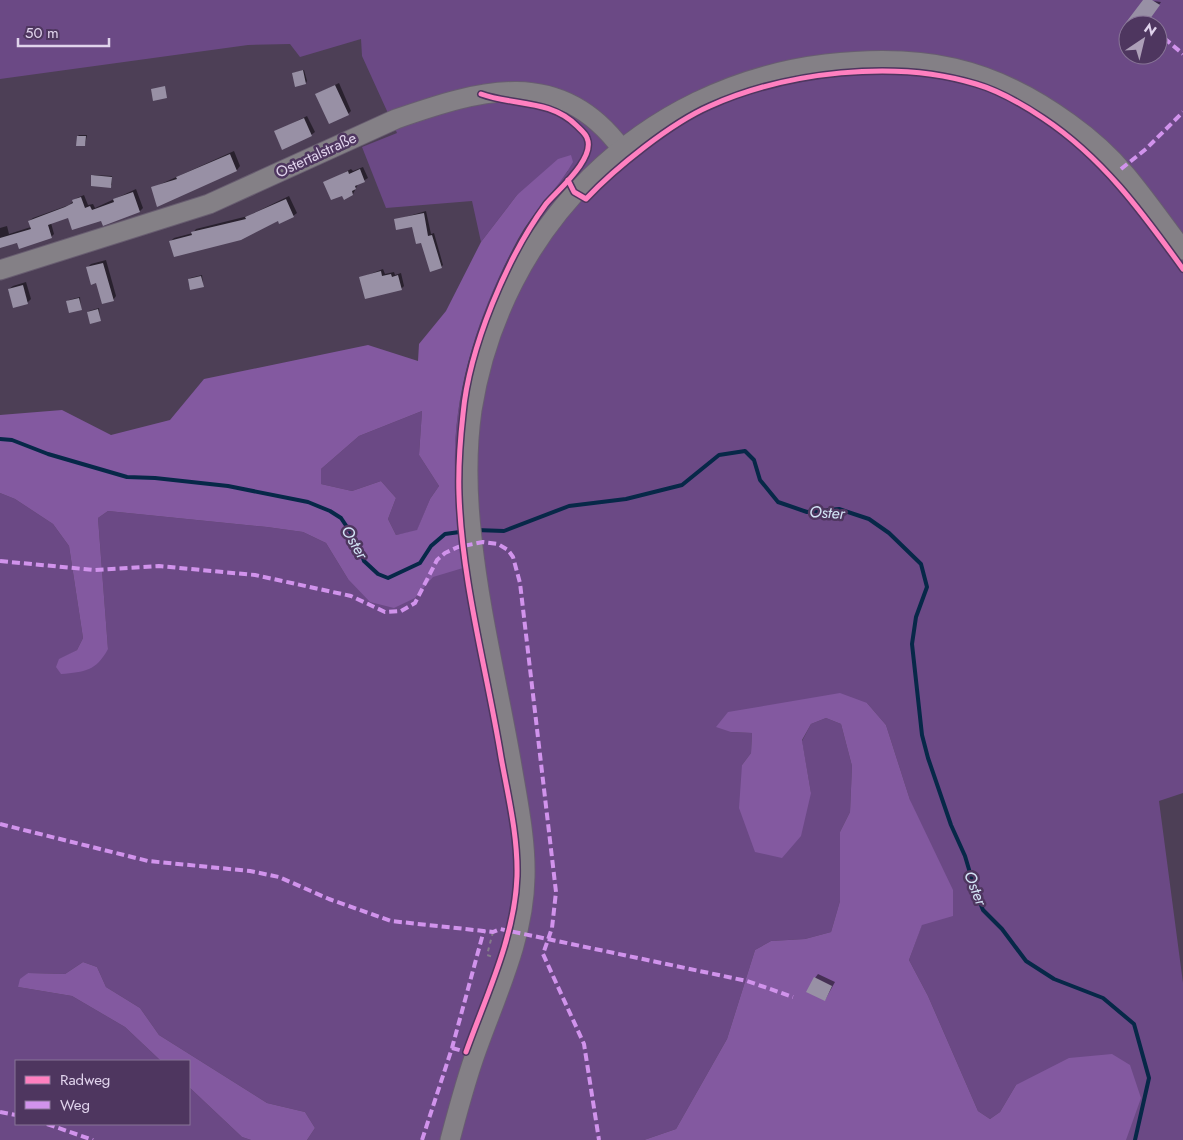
<svg xmlns="http://www.w3.org/2000/svg" width="1183" height="1140" viewBox="0 0 1183 1140" font-family="Jost,sans-serif">
	<style>
		.green { fill: #6b4985; fill-rule: evenodd }
		.forest { fill: #8359a0; fill-rule: evenodd }
		.shadow { fill: #0007 }
		.lines { fill: none; stroke-linecap: round; stroke-linejoin: round }
		.stream { stroke: #072848; stroke-width: 4 }
		.building { fill: #9890a5 }
		.major-casing { stroke: #685d70; stroke-width: 21 }
		.path { stroke: #837a8a; stroke-width: 2; stroke-dasharray: 4 4; stroke-linecap: butt }
		.major { stroke: #848086; stroke-width: 19 }
		.quiet { stroke: #d193ec; stroke-width: 4; stroke-dasharray: 8 4; stroke-linecap: butt }
		.cycleway-casing { stroke: #4e365f; stroke-width: 8 }
		.cycleway { stroke: #ff80c0; stroke-width: 5 }
		.labels { text-anchor: middle; stroke-width: 5; stroke-linejoin: round; paint-order: stroke }
		.street-label { font-size: 15px; fill: #e0d3ec; stroke: #4e365f }
		.water-label { font-size: 16px; font-style: italic; fill: #d2e3f5; stroke: #4e365f }
	</style>
	<rect width="100%" height="100%" fill="#4d3f56"/>
	<g class="green">
		<path d="M0,0h1183v793l-24,8 24,182v157h-57v-5l-110,-50 -16,27 -10,7 -12,-8 -50,-115 -19,-36 13,-36 -12,-124 -24,-75 -19,-22 -136,29 21,1 -1,20 -9,12 69,28 -9,-52 9,-17 15,-6 15,6 11,42 -2,46 -10,20v69l-9,31 -26,7 -34,2 -16,9 -28,89 -51,90 -32,11h-337l8,-12 -10,-16 -38,-9 -108,-68 -19,-27 -34,-21 -9,-20 -14,-5 -18,12 -37,-1 -10,14 54,9 53,31 36,34h-145v63h173v-37l53,50 9,3h-251v-647l15,6 38,25 16,22 14,92 -6,12 -18,10 49,-11 -10,-131 10,-7 159,16 36,5 23,11 22,36 67,19c15,-19 35,-48 42,-72 2,-7 -1,-18 -2,-26 -1,-29 -1,-59 3,-87 15,-93 50,-171 110,-242l-51,24 -36,47 -9,-41 -86,7 -24,-61 35,-14 -35,-77 -1,-17 -61,18 -10,-13 -42,1 -248,34zM1128,25h30v30h-30z"/>
		<path d="M422,411l-3,44 20,31 -9,13 -13,32 -21,4 -8,-16 8,-21 -15,-17 -29,10 -31,-7v-15l38,-33z"/>
	</g>
	<g class="forest">
		<path d="M571,155l2,7c-15,27 -40,49 -55,77 -35,65 -61,138 -63,212 -1,40 3,78 8,117l-30,9 -18,21 -21,10 -24,-6 -22,-23 -22,-36 -23,-11 -36,-5 -159,-16 -10,7 10,131c-12,22 -23,23 -47,25l-5,-7 3,-8 18,-9 6,-12 -14,-92 -16,-22 -38,-25 -15,-6v-78l62,-5 49,25 59,-15 34,-41 164,-34 50,16 1,-17 27,-33 35,-69 36,-47 41,-36zM422,411l-3,44 20,31 -9,13 -13,31 -21,5 -8,-16 8,-21 -15,-17 -29,10 -31,-7v-15l38,-33z"/>
		<path d="M840,693l27,10 19,22 24,75 43,90v26l-31,9 -13,35 19,36 50,115 12,8 10,-7 16,-27 53,-27 43,-4 18,11 11,33 -15,42h-482l32,-11 51,-90 28,-89 16,-9 34,-2 26,-7 9,-31v-69l10,-20 2,-46 -11,-42 -15,-6 -15,6 -9,16 9,53 -10,43 -19,22 -27,-6 -16,-44 3,-43 9,-12 1,-20 -21,-1 -15,-5 12,-15z"/>
		<path d="M83,962l14,5 9,20 34,21 19,27 108,68 38,9 10,16 -8,12h-56l-9,-3 -53,-50v-26h-28l-36,-34 -53,-31 -54,-9 2,-8 8,-6 37,1z"/>
	</g>
	<g class="shadow">
		<path d="M1145,0l16,2 -16,23h-13z"/>
		<path d="M304,70l3,11 -1,2 -13,-10z"/>
		<path d="M339,83l12,28 -3,3 -31,-20z"/>
		<path d="M307,116l8,16 -4,3 -36,-3z"/>
		<path d="M79,135h8l-2,10 -7,-9z"/>
		<path d="M234,151l6,15 -3,4 -64,26 -21,-8z"/>
		<path d="M363,167l5,11 -10,6 -5,10 -28,-11 26,-14 2,2z"/>
		<path d="M94,175l18,1v9l-2,1 -17,-10z"/>
		<path d="M136,189l7,19 -3,3 -38,8 -33,-3 -18,7 3,11 -3,3 -51,9v-18l7,-2 2,8 22,-7 -2,-6 4,-3 36,-13 8,-7 7,-3 4,10 5,-1 2,4z"/>
		<path d="M289,196l8,17 -4,3 -123,26 4,-4 19,-5 3,-4 52,-13z"/>
		<path d="M426,211l5,23 3,-1 9,32 -2,2 -28,-41 -18,-6z"/>
		<path d="M106,260l10,36 -3,4 -26,-32 4,-4z"/>
		<path d="M383,269l2,5 9,-2 1,3 6,-2 3,13 -2,2 -36,9 -6,-19z"/>
		<path d="M202,275l1,10 -14,-6 1,-1z"/>
		<path d="M26,282l5,17 -3,3 -14,4 -5,-17 4,-3z"/>
		<path d="M80,297l1,12 -13,-8 1,-1z"/>
		<path d="M99,308l1,12 -12,-8 1,-1z"/>
		<path d="M818,974l17,8 -10,18 -10,-22z"/>
	</g>
	<g class="lines">
		<g class="stream">
			<path d="M0,439l12,1 36,14 79,23 28,1 73,8 80,16 22,9 11,7 16,24 7,19 14,13 10,4 32,-15 11,-17 14,-12 22,-3"/>
			<path d="M476,530l28,1 65,-25 57,-7 56,-14 37,-30 26,-4 9,9 6,20 18,22 29,10 32,-3 30,10 20,14 32,31 6,23 -11,30 -4,27 10,91 6,23 23,67 14,31 11,37 7,17 19,19 24,32 28,18 49,19 31,26 15,54 -14,62"/>
		</g>
	</g>
	<g class="building">
		<path d="M1143,0h9l8,5 -13,18 3,2h-26z"/>
		<path d="M303,70l3,14 -11,3 -3,-14z"/>
		<path d="M335,85l14,30 -20,9 -14,-30z"/>
		<path d="M165,86l2,12 -14,3 -2,-12z"/>
		<path d="M304,118l8,18 -30,14 -8,-19z"/>
		<path d="M77,136h9l-1,10h-9z"/>
		<path d="M230,154l7,17 -80,36 -6,-20 26,-8 -1,-2z"/>
		<path d="M360,169l5,13 -10,4 1,3 -4,2 1,4 -9,5 -2,-4 -11,4 -8,-18 25,-11 1,3z"/>
		<path d="M91,175l21,2 -1,11 -20,-2z"/>
		<path d="M133,192l7,20 -37,14 -2,-5 -29,9 -4,-12 -20,7 4,13 -33,11 -2,-6 -17,5v-10l31,-9 -3,-8 37,-14 8,-4 -1,-3 9,-3 4,11 5,-2 2,4 22,-8 -1,-3z"/>
		<path d="M286,199l8,18 -15,7 -1,-3 -37,19 -67,17 -5,-16 23,-6 -1,-3 55,-13 -1,-2z"/>
		<path d="M424,213l4,23 4,-1 10,33 -12,4 -9,-29 -5,1 -4,-17 -16,3 -2,-11z"/>
		<path d="M103,263l11,38 -12,3 -6,-21 -5,2 -5,-18z"/>
		<path d="M381,271l1,5 9,-2 1,3 6,-2 4,15 -37,9 -6,-22z"/>
		<path d="M201,276l3,11 -14,3 -2,-11z"/>
		<path d="M23,285l5,19 -15,4 -5,-19z"/>
		<path d="M79,298l3,12 -13,3 -3,-12z"/>
		<path d="M98,309l3,12 -11,3 -3,-12z"/>
		<path d="M814,977l18,9 -7,15 -19,-9z"/>
	</g>
	<g class="lines">
		<defs>
			<g id="major">
				<path d="M0,270l209,-66 187,-85c84,-29 163,-54 225,29"/>
				<path d="M450,1140c8,-30 16,-61 27,-91 20,-56 47,-111 48,-172 1,-37 -7,-75 -13,-111 -13,-76 -32,-152 -40,-228 -5,-43 -6,-86 0,-128 29,-183 170,-324 354,-346 95,-11 165,2 243,59 21,15 41,33 57,52 20,24 38,50 57,75"/>
			</g>
		</defs>
		<use href="#major" class="major-casing"/>
		<path class="path" d="M493,932l-6,23 6,2"/>
		<use href="#major" class="major"/>
		<g class="quiet">
			<path d="M1164,38l19,16"/>
			<path d="M1121,169l25,-20 37,-37"/>
			<path d="M0,561l94,9 65,-4 96,9 96,21 34,16 16,-1 14,-8 22,-43 8,-7 13,-6 25,-5 15,2 10,6 5,7 7,26 36,309 -4,36 -9,26 41,90 15,96"/>
			<path d="M0,824l148,37 102,10 29,6 50,22 62,22 102,11 7,-3 247,52 46,16"/>
			<path d="M452,1048l14,4 2,-4"/>
			<path d="M0,1112l16,3"/>
			<path d="M47,1124l46,16"/>
			<path d="M422,1140l30,-92 32,-118"/>
		</g>
		<defs>
			<g id="cycleway">
				<path d="M568,180l6,12 12,7c29,-31 85,-76 124,-93 76,-34 185,-47 266,-22 24,7 46,20 67,34 59,39 99,94 140,151"/>
				<path d="M466,1052c20,-56 49,-115 51,-176 1,-40 -9,-80 -16,-119 -14,-86 -39,-174 -42,-262 -1,-27 1,-54 4,-81 6,-66 44,-157 83,-210 12,-14 50,-46 41,-66 -1,-4 -7,-9 -10,-12 -27,-27 -63,-20 -96,-32"/>
			</g>
		</defs>
		<use href="#cycleway" class="cycleway-casing"/>
		<use href="#cycleway" class="cycleway"/>
	</g>
	<g class="labels">
		<g class="street-label">
			<text transform="translate(316 155) rotate(-25)" y="5">Ostertalstraße</text>
		</g>
		<g class="water-label">
			<text transform="translate(827 512) rotate(3)" y="6">Oster</text>
			<text transform="translate(355 542) rotate(59)" y="6">Oster</text>
			<text transform="translate(976 888) rotate(68)" y="6">Oster</text>
		</g>
	</g>
	<rect x="15" y="1060" width="175" height="65" fill="#4e365f" stroke="#887597"/>
	<rect x="25" y="1076" width="25" height="8" fill="#ff80c0" stroke="#887597"/>
	<text x="60" y="1085" font-size="15" fill="#e0d3ec">Radweg</text>
	<rect x="25" y="1101" width="25" height="8" fill="#d193ec" stroke="#887597"/>
	<text x="60" y="1110" font-size="15" fill="#e0d3ec">Weg</text>
	<g transform="translate(1143 40) rotate(35)"><circle r="24" fill="#4e365f" stroke="#887597"/>
	<path d="M0-4L9 19L0 12L-9 19Z" fill="#ad9fb8"/>
	<text y="-8" font-size="14" font-weight="bold" text-anchor="middle" fill="#e0d3ec">N</text>
	</g>
	<path d="M18 38v8h91v-8" fill="none" stroke="#e0d3ec" stroke-width="2.5"/>
	<text x="25" y="38" font-size="15" fill="#e0d3ec" stroke="#4e365f" stroke-width="4" paint-order="stroke">50 m</text>
</svg>
